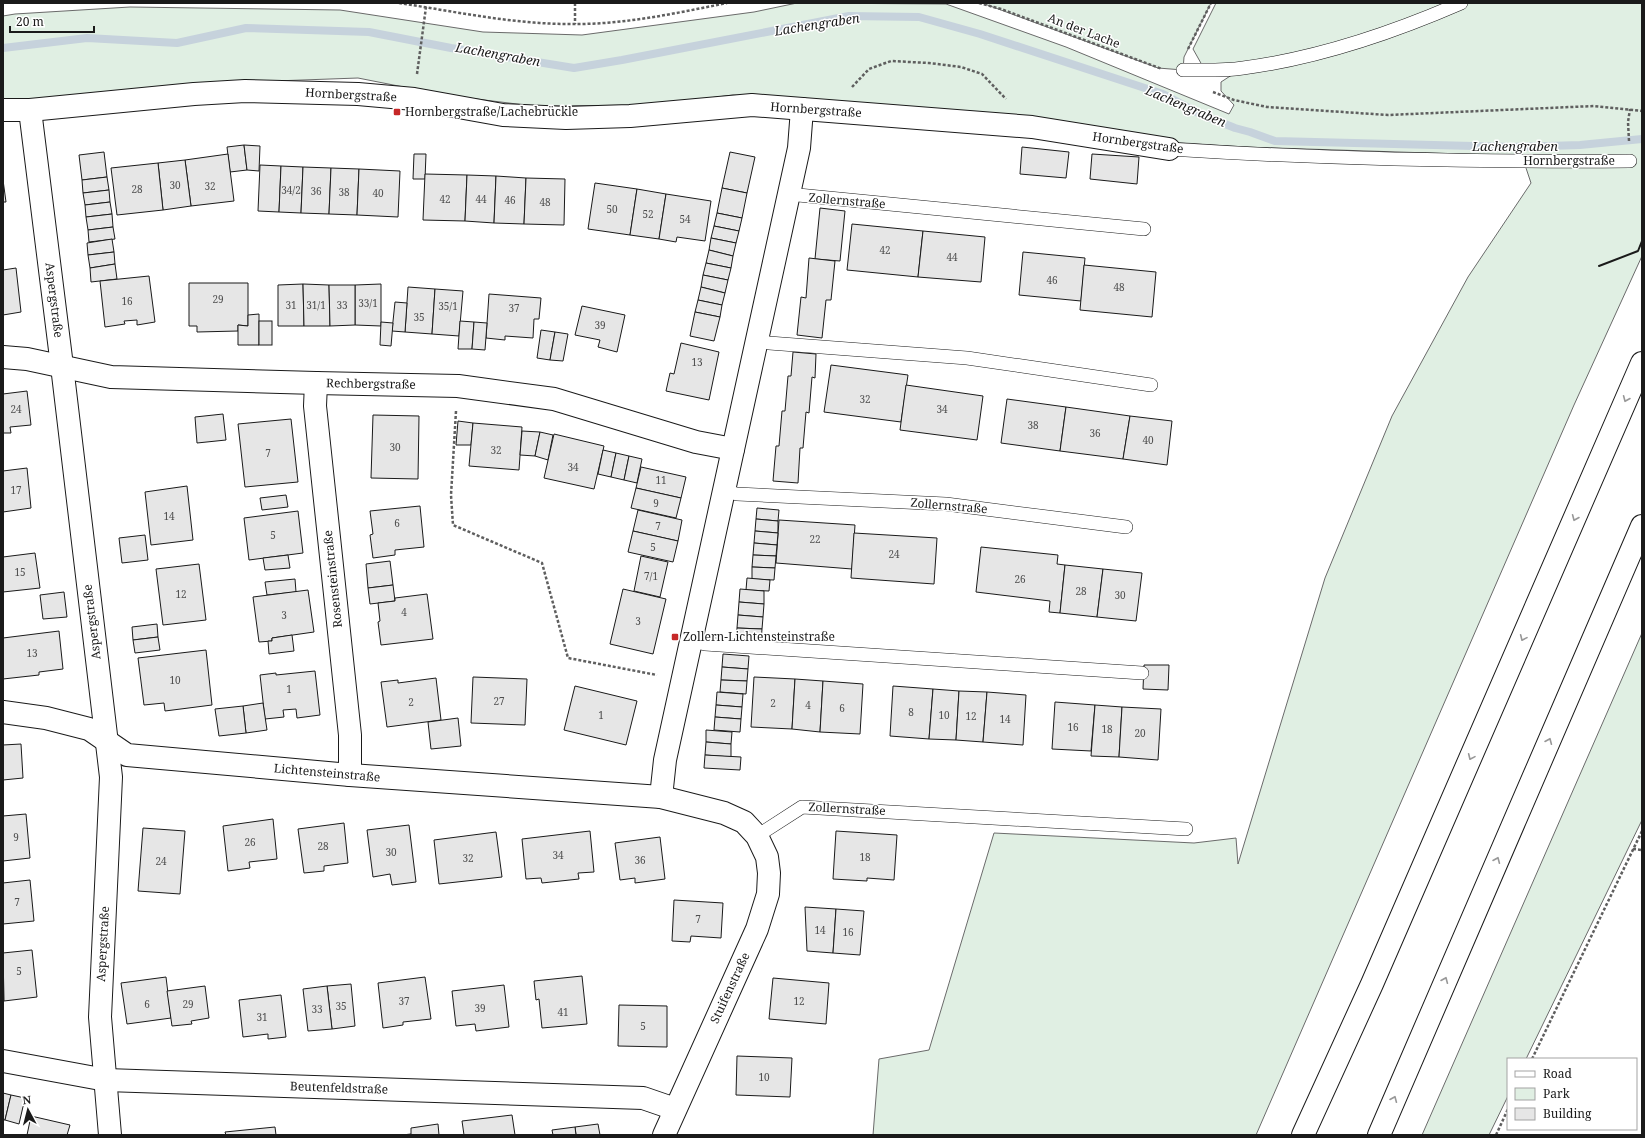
<svg xmlns="http://www.w3.org/2000/svg" width="1645" height="1138" viewBox="0 0 1645 1138" font-family="'Noto Serif',serif">
	<style>
		.green { fill: #e0efe3; stroke: #6a6a6a }
		.lines { fill: none; stroke-linecap: round; stroke-linejoin: round }
		.stream { stroke: #c6d2dc; stroke-width: 8 }
		.building { fill: #e6e6e6; stroke: #1a1a1a }
		.lane-casing { stroke: #1a1a1a; stroke-width: 14 }
		.street-casing { stroke: #1a1a1a; stroke-width: 24 }
		.highway-casing { stroke: #1a1a1a; stroke-width: 24 }
		.path { stroke: #5f5f5f; stroke-width: 2.5; stroke-dasharray: 3 2; stroke-linecap: butt }
		.lane { stroke: #fff; stroke-width: 13 }
		.street { stroke: #fff; stroke-width: 22 }
		.highway { stroke: #fff; stroke-width: 22 }
		.wall { stroke: #1a1a1a; stroke-width: 2 }
		.oneway { stroke: #989898 }
		.poi-dot { fill: #c62828; stroke: #fff; stroke-width: 1.5 }
		.labels { text-anchor: middle; stroke-width: 3; stroke-linejoin: round; paint-order: stroke }
		.number-label { font-size: 10px; fill: #4d4d4d }
		.street-label { font-size: 12px; fill: #1a1a1a; stroke: #fff }
		.poi-label { font-size: 12px; fill: #1a1a1a; stroke: #fff; text-anchor: start }
		.water-label { font-size: 13px; font-style: italic; fill: #1a1a1a; stroke: #fff }
	</style>
	<rect width="100%" height="100%" fill="#fff"/>
	<g class="green">
		<path d="M797,3l149,1 120,43 163,67 5,-9 -13,-14v-9l20,-13 -39,-4 -9,-16 23,-46h426v253l-68,149 -318,730h-383l6,-76 50,-9 65,-217 200,10 42,-5 2,26 87,-286 67,-162 76,-139 63,-94 -9,-27 -277,-9 -76,-5 -23,-7 -139,-21 -274,-19 -80,10 -120,1 -89,-11 -86,-17 -168,6 -155,17h-32v-85l12,-2 115,-7 210,3 143,22 99,3 172,-23z"/>
		<path d="M982,3h229l-27,54 -1,13 -25,-2z"/>
		<path d="M1642,633v187l-116,239h-18v37l-19,39h-67z"/>
	</g>
	<g class="lines">
		<path class="stream" d="M3,48l84,-10 90,5 69,-15 123,4 82,16 123,20 48,-8 227,-44 70,1 61,17 183,60 37,20 35,14 15,4 25,9 238,6 67,-2 62,-6"/>
	</g>
	<g class="building">
		<path d="M244,145l3,25 -17,2 -3,-25z"/>
		<path d="M244,145l16,1 -1,25 -12,-1z"/>
		<path d="M1022,147l47,5 -3,26 -46,-4z"/>
		<path d="M104,152l3,25 -25,3 -3,-25z"/>
		<path d="M730,152l25,5 -8,36 -25,-5z"/>
		<path d="M228,154l6,47 -43,5 -6,-46z"/>
		<path d="M414,154h12l-1,25h-12z"/>
		<path d="M1092,154l47,3 -2,27 -47,-5z"/>
		<path d="M185,160l6,46 -28,4 -5,-47z"/>
		<path d="M158,163l5,47 -46,5 -6,-47z"/>
		<path d="M260,165l21,1 -2,46 -21,-1z"/>
		<path d="M281,166l22,1 -2,46 -22,-1z"/>
		<path d="M303,167l28,1 -2,46 -28,-1z"/>
		<path d="M331,168l28,1 -2,46 -28,-1z"/>
		<path d="M359,169l41,2 -2,46 -41,-2z"/>
		<path d="M425,174l42,1 -2,46 -42,-1z"/>
		<path d="M467,175l29,1 -2,47 -29,-2z"/>
		<path d="M496,176l30,2 -2,46 -30,-1z"/>
		<path d="M107,177l2,13 -26,3 -1,-13z"/>
		<path d="M526,178l39,1 -1,46 -40,-1z"/>
		<path d="M3,180l3,22h-3z"/>
		<path d="M595,183l42,6 -7,46 -42,-6z"/>
		<path d="M722,188l25,5 -5,25 -25,-5z"/>
		<path d="M637,189l29,5 -7,45 -29,-4z"/>
		<path d="M109,190l1,12 -25,3 -2,-12z"/>
		<path d="M666,194l45,7 -6,40 -28,-4 -1,5 -17,-3z"/>
		<path d="M110,202l2,12 -26,3 -1,-12z"/>
		<path d="M820,208l25,3 -5,50 -25,-2z"/>
		<path d="M717,213l25,5 -3,13 -25,-5z"/>
		<path d="M112,214l1,13 -25,3 -2,-13z"/>
		<path d="M852,224l71,7 -5,46 -71,-7z"/>
		<path d="M714,226l25,5 -3,12 -25,-5z"/>
		<path d="M113,227l2,12 -26,3 -1,-12z"/>
		<path d="M923,231l62,6 -4,45 -63,-5z"/>
		<path d="M711,238l25,5 -3,13 -24,-6z"/>
		<path d="M112,239l2,13 -26,3 -1,-12z"/>
		<path d="M709,250l24,6 -2,12 -25,-5z"/>
		<path d="M114,252l1,12 -25,4 -2,-13z"/>
		<path d="M1023,252l62,6 -4,43 -62,-6z"/>
		<path d="M809,258l26,3 -4,39h-5l-4,38 -25,-3 4,-38 5,1z"/>
		<path d="M706,263l25,5 -3,12 -25,-5z"/>
		<path d="M115,264l2,15 -26,3 -1,-14z"/>
		<path d="M1084,265l72,7 -4,45 -72,-7z"/>
		<path d="M16,268l5,44 -18,3v-45z"/>
		<path d="M703,275l25,5 -3,13 -24,-6z"/>
		<path d="M149,276l6,46 -18,3v-5l-13,1 1,3 -20,3 -5,-46z"/>
		<path d="M189,283h59v43l-10,-1v6l-41,1v-6h-8z"/>
		<path d="M303,284l1,42h-26v-41z"/>
		<path d="M303,284l26,1 1,41h-26z"/>
		<path d="M381,284v42l-26,-1v-40z"/>
		<path d="M329,285h26v40l-25,1z"/>
		<path d="M408,287l27,2 -3,45 -27,-2z"/>
		<path d="M701,287l24,6 -3,12 -24,-5z"/>
		<path d="M435,289l28,2 -4,45 -27,-2z"/>
		<path d="M489,294l52,4 -2,21h-5l-1,19 -28,-2v4l-19,-2z"/>
		<path d="M698,300l24,5 -2,12 -25,-5z"/>
		<path d="M395,302l12,1 -2,29 -13,-1z"/>
		<path d="M582,306l43,9 -8,37 -19,-5 2,-7 -25,-5z"/>
		<path d="M695,312l25,5 -6,24 -24,-5z"/>
		<path d="M259,314v31h-21v-20l10,1v-11z"/>
		<rect x="259" y="321" width="13" height="24"/>
		<path d="M460,321l14,1 -2,27h-14z"/>
		<path d="M381,322l12,1 -2,23 -11,-1z"/>
		<path d="M474,322l13,1 -2,27 -13,-1z"/>
		<path d="M541,330l14,2 -5,28 -13,-2z"/>
		<path d="M555,332l13,2 -5,27 -13,-1z"/>
		<path d="M681,343l38,9 -10,48 -43,-9 4,-18 4,1z"/>
		<path d="M793,352l23,2 -1,24 -3,-1 -3,36 -3,-1 -3,36h-3l-2,35 -25,-2 3,-35h3l3,-35h3l3,-35h3z"/>
		<path d="M831,365l77,10 -7,47 -77,-10z"/>
		<path d="M906,385l77,11 -6,44 -77,-10z"/>
		<path d="M27,391l4,34 -21,2 1,6h-8v-39z"/>
		<path d="M1007,399l59,8 -6,44 -59,-8z"/>
		<path d="M1066,407l64,9 -7,43 -63,-8z"/>
		<path d="M223,414l3,26 -29,3 -2,-26z"/>
		<path d="M373,415l46,1 -1,63 -47,-1z"/>
		<path d="M1130,416l42,5 -5,44 -44,-6z"/>
		<path d="M291,419l7,63 -53,5 -7,-63z"/>
		<path d="M458,421l15,2 -2,22h-15z"/>
		<path d="M473,423l49,4 -3,43 -50,-4z"/>
		<path d="M522,431l18,1 -5,24 -15,-1z"/>
		<path d="M540,432l13,3 -5,25 -13,-4z"/>
		<path d="M554,434l50,12 -10,43 -50,-11z"/>
		<path d="M603,450l13,3 -5,24 -13,-3z"/>
		<path d="M616,453l13,3 -5,24 -13,-3z"/>
		<path d="M629,456l13,3 -5,24 -13,-3z"/>
		<path d="M641,467l45,10 -5,21 -45,-10z"/>
		<path d="M27,468l4,40 -28,4v-41z"/>
		<path d="M187,486l6,54 -42,5 -6,-53z"/>
		<path d="M636,488l45,10 -5,20 -45,-10z"/>
		<path d="M286,495l2,12 -26,3 -2,-12z"/>
		<path d="M420,506l4,41 -29,3v5l-22,3 -3,-23 3,-1 -3,-23z"/>
		<path d="M757,508l22,2 -1,11 -22,-2z"/>
		<path d="M638,510l44,10 -4,21 -45,-10z"/>
		<path d="M298,511l5,42 -54,7 -5,-42z"/>
		<path d="M756,519l22,2v12l-23,-2z"/>
		<path d="M779,520l76,5 -3,44 -76,-6z"/>
		<path d="M633,531l45,10 -5,21 -45,-10z"/>
		<path d="M755,531l23,2 -1,12 -23,-2z"/>
		<path d="M854,533l83,5 -3,46 -83,-6z"/>
		<path d="M145,535l3,25 -26,3 -3,-25z"/>
		<path d="M754,543l23,2 -1,11 -23,-1z"/>
		<path d="M981,547l77,8 -1,9 8,1 -5,48 -11,-1 1,-11 -74,-9z"/>
		<path d="M35,553l5,35 -37,4v-35z"/>
		<path d="M288,555l2,13 -25,2 -2,-12z"/>
		<path d="M753,555l23,1 -1,12 -23,-1z"/>
		<path d="M641,556l27,6 -8,35 -26,-6z"/>
		<path d="M390,561l3,24 -25,3 -2,-24z"/>
		<path d="M199,564l7,56 -43,5 -7,-56z"/>
		<path d="M1065,565l38,4 -6,48 -37,-4z"/>
		<path d="M752,567l23,1 -1,12 -22,-1z"/>
		<path d="M1103,569l39,4 -6,48 -39,-4z"/>
		<path d="M747,578l23,2 -1,11 -23,-1z"/>
		<path d="M295,579l1,13 -29,3 -2,-13z"/>
		<path d="M393,585l2,16 -25,3 -2,-16z"/>
		<path d="M623,589l43,10 -13,55 -43,-10z"/>
		<path d="M740,589l24,2v13l-25,-2z"/>
		<path d="M308,590l6,42 -42,6v3l-13,1 -6,-45z"/>
		<path d="M64,592l3,25 -24,2 -3,-24z"/>
		<path d="M427,594l6,45 -52,6 -3,-23 2,-1 -2,-18 17,-2v-3z"/>
		<path d="M739,602l25,2 -1,13 -25,-2z"/>
		<path d="M738,615l25,2 -1,12 -25,-1z"/>
		<path d="M157,624l1,13 -25,3 -1,-13z"/>
		<path d="M737,628l25,1 -1,13 -25,-1z"/>
		<path d="M59,631l4,38 -24,3v3l-36,4v-41z"/>
		<path d="M292,635l2,16 -25,3 -1,-13h4v-3z"/>
		<path d="M158,637l2,13 -25,3 -2,-13z"/>
		<path d="M206,650l6,55 -47,6 -1,-8 -20,2 -6,-47z"/>
		<path d="M723,654l26,2 -1,13 -26,-2z"/>
		<path d="M1144,665h25l-1,25 -25,-1z"/>
		<path d="M722,667l26,2 -1,12 -26,-1z"/>
		<path d="M315,671l5,44 -23,3 -1,-9 -13,1 1,7 -19,2 -5,-44 16,-2v2z"/>
		<path d="M473,677l54,2 -2,46 -54,-2z"/>
		<path d="M754,677l41,2 -3,50 -41,-2z"/>
		<path d="M436,678l5,42 -54,7 -6,-45 17,-2v3z"/>
		<path d="M795,679l28,2 -3,51 -28,-3z"/>
		<path d="M721,680l26,1 -1,13 -26,-2z"/>
		<path d="M823,681l40,3 -3,50 -40,-2z"/>
		<path d="M575,686l62,15 -11,44 -62,-15z"/>
		<path d="M893,686l40,3 -4,50 -39,-3z"/>
		<path d="M933,689l26,2 -3,49 -27,-1z"/>
		<path d="M959,691l28,1 -4,50 -27,-2z"/>
		<path d="M717,692l26,2 -1,13 -26,-2z"/>
		<path d="M987,692l39,3 -3,50 -40,-3z"/>
		<path d="M1055,702l40,3 -4,46 -39,-2z"/>
		<path d="M263,703l4,27 -21,3 -3,-27z"/>
		<path d="M716,705l26,2 -1,12 -26,-2z"/>
		<path d="M1095,705l27,2 -3,50 -28,-1z"/>
		<path d="M243,706l3,27 -27,3 -4,-27z"/>
		<path d="M1122,707l39,2 -3,51 -39,-3z"/>
		<path d="M715,717l26,2 -1,13 -26,-2z"/>
		<path d="M458,718l3,28 -30,3 -3,-27z"/>
		<path d="M706,730l26,2 -1,12 -25,-2z"/>
		<path d="M706,742l25,2v13l-26,-2z"/>
		<path d="M21,744l2,34 -20,2v-35z"/>
		<path d="M705,755l36,2 -1,13 -36,-2z"/>
		<path d="M26,814l4,44 -27,3v-45z"/>
		<path d="M273,819l4,40 -28,3 1,6 -22,3 -5,-45z"/>
		<path d="M344,823l4,40 -24,3v5l-20,2 -6,-44z"/>
		<path d="M409,825l7,57 -24,3 -2,-11 -17,3 -6,-47z"/>
		<path d="M143,828l42,3 -5,63 -42,-3z"/>
		<path d="M590,831l4,41 -16,1 1,6 -37,4 -1,-5 -15,1 -4,-40z"/>
		<path d="M836,831l61,4 -3,45 -27,-2v3l-34,-2z"/>
		<path d="M496,832l6,45 -63,7 -5,-44z"/>
		<path d="M660,837l5,42 -30,4v-5l-15,2 -5,-37z"/>
		<path d="M30,880l4,41 -31,3v-41z"/>
		<path d="M674,900l49,3 -2,35 -30,-2 -1,6 -18,-1z"/>
		<path d="M805,907l31,2 -3,44 -26,-2z"/>
		<path d="M836,909l28,2 -4,44 -27,-2z"/>
		<path d="M32,950l5,47 -33,4 -1,-48z"/>
		<path d="M582,976l5,48 -45,4 -3,-29 -3,1 -2,-19z"/>
		<path d="M166,977l5,41 -44,6 -6,-41z"/>
		<path d="M425,977l6,42 -28,3v3l-20,3 -5,-45z"/>
		<path d="M773,978l56,5 -3,41 -57,-5z"/>
		<path d="M351,984l4,42 -23,3 -5,-43z"/>
		<path d="M504,985l5,42 -33,4 -1,-7 -19,2 -4,-35z"/>
		<path d="M205,986l4,32 -18,3 1,3 -20,2 -5,-35z"/>
		<path d="M327,986l5,43 -24,2 -5,-42z"/>
		<path d="M281,995l5,42 -18,2v-5l-25,3 -4,-37z"/>
		<path d="M619,1005l48,1v41l-49,-1z"/>
		<path d="M737,1056l55,2 -2,39 -54,-2z"/>
		<path d="M3,1093l8,2 -6,25h-2z"/>
		<path d="M11,1095l14,3 -6,26 -14,-4z"/>
		<path d="M512,1115l3,20h-51l-2,-14z"/>
		<path d="M31,1116l39,9 -3,10h-40z"/>
		<path d="M438,1124l1,11h-37l9,-1v-6z"/>
		<path d="M598,1124l2,11h-24l-1,-8z"/>
		<path d="M275,1127l1,8h-50l-1,-3z"/>
		<path d="M575,1127l1,8h-23l-1,-5z"/>
	</g>
	<g class="lines">
		<defs>
			<g id="lane">
				<path d="M1183,70c20,0 41,1 60,-2 76,-10 149,-35 218,-65"/>
				<path d="M1169,149c153,10 307,13 461,12"/>
				<path d="M788,194l356,35"/>
				<path d="M757,340l12,3 198,15 184,27"/>
				<path d="M724,491l13,3 209,10 180,23"/>
				<path d="M691,641l14,3 437,29"/>
				<path d="M757,836l45,-29 384,22"/>
			</g>
			<g id="street">
				<path d="M3,110h27l164,-16 51,-3 113,3 56,5 89,16 63,3 64,-2 122,-11 280,22 137,22"/>
				<path d="M30,110l32,256 49,411 -11,240 10,118"/>
				<path d="M3,357l24,2 84,18 205,6 142,3 96,13 142,43 37,7"/>
				<path d="M316,383l-1,23 35,329v40"/>
				<path d="M3,712l43,6 43,11 38,26 223,20 311,22 63,16 20,9 13,14 10,21 2,16 -1,21 -11,35 -93,206"/>
				<path d="M661,797l4,-37 134,-612 3,-39"/>
				<path d="M3,1061l103,19 537,18 32,11"/>
			</g>
			<g id="highway">
				<path d="M1303,1135l69,-151 270,-621"/>
				<path d="M1379,1135l263,-609"/>
			</g>
		</defs>
		<use href="#lane" class="lane-casing"/>
		<use href="#street" class="street-casing"/>
		<use href="#highway" class="highway-casing"/>
		<g class="path">
			<path d="M399,3c59,9 118,22 178,21 50,0 100,-11 150,-21"/>
			<path d="M575,3v21"/>
			<path d="M979,3l22,6 161,60"/>
			<path d="M1188,49l23,-46"/>
			<path d="M417,74l9,-67"/>
			<path d="M852,87l17,-18 22,-8 38,2 32,4 21,7 24,25"/>
			<path d="M1213,92l21,8 33,7 121,8 206,-9 48,5"/>
			<path d="M1629,141l-1,-19 2,-13"/>
			<path d="M456,411l-5,84 2,30 89,38 26,95 89,17"/>
			<path d="M1633,849l9,1"/>
			<path d="M1532,1059l110,-228"/>
			<path d="M1496,1135l12,-26"/>
		</g>
		<use href="#lane" class="lane"/>
		<use href="#street" class="street"/>
		<use href="#highway" class="highway"/>
		<path class="wall" d="M1599,266l39,-15 4,-10"/>
	</g>
	<defs><path id="oneway-chevron" d="M-2-3.5L2.5 0L-2 3.5" fill="none" stroke-width="1.6" stroke-linecap="round" stroke-linejoin="round"/></defs>
	<g class="oneway">
		<use href="#oneway-chevron" transform="translate(1626 399) rotate(113)"/>
		<use href="#oneway-chevron" transform="translate(1575 518) rotate(113)"/>
		<use href="#oneway-chevron" transform="translate(1523 638) rotate(114)"/>
		<use href="#oneway-chevron" transform="translate(1549 741) rotate(-67)"/>
		<use href="#oneway-chevron" transform="translate(1471 757) rotate(114)"/>
		<use href="#oneway-chevron" transform="translate(1497 860) rotate(-67)"/>
		<use href="#oneway-chevron" transform="translate(1445 980) rotate(-67)"/>
		<use href="#oneway-chevron" transform="translate(1394 1099) rotate(-67)"/>
	</g>
	<g class="poi-dot">
		<rect x="393" y="108" width="8" height="8" rx="2"/>
		<rect x="671" y="633" width="8" height="8" rx="2"/>
	</g>
	<g class="labels">
		<g class="number-label">
			<text x="175" y="189">30</text>
			<text x="210" y="190">32</text>
			<text x="137" y="193">28</text>
			<text x="291" y="194">34/2</text>
			<text x="316" y="195">36</text>
			<text x="344" y="196">38</text>
			<text x="378" y="197">40</text>
			<text x="445" y="203">42</text>
			<text x="481" y="203">44</text>
			<text x="510" y="204">46</text>
			<text x="545" y="206">48</text>
			<text x="612" y="213">50</text>
			<text x="648" y="218">52</text>
			<text x="685" y="223">54</text>
			<text x="885" y="254">42</text>
			<text x="952" y="261">44</text>
			<text x="1052" y="284">46</text>
			<text x="1119" y="291">48</text>
			<text x="218" y="303">29</text>
			<text x="127" y="305">16</text>
			<text x="368" y="307">33/1</text>
			<text x="291" y="309">31</text>
			<text x="316" y="309">31/1</text>
			<text x="342" y="309">33</text>
			<text x="448" y="310">35/1</text>
			<text x="514" y="312">37</text>
			<text x="419" y="321">35</text>
			<text x="600" y="329">39</text>
			<text x="697" y="366">13</text>
			<text x="865" y="403">32</text>
			<text x="16" y="413">24</text>
			<text x="942" y="413">34</text>
			<text x="1033" y="429">38</text>
			<text x="1095" y="437">36</text>
			<text x="1148" y="444">40</text>
			<text x="395" y="451">30</text>
			<text x="496" y="454">32</text>
			<text x="268" y="457">7</text>
			<text x="573" y="471">34</text>
			<text x="661" y="484">11</text>
			<text x="16" y="494">17</text>
			<text x="656" y="507">9</text>
			<text x="169" y="520">14</text>
			<text x="397" y="527">6</text>
			<text x="658" y="530">7</text>
			<text x="273" y="539">5</text>
			<text x="815" y="543">22</text>
			<text x="653" y="551">5</text>
			<text x="894" y="558">24</text>
			<text x="20" y="576">15</text>
			<text x="651" y="580">7/1</text>
			<text x="1020" y="583">26</text>
			<text x="1081" y="595">28</text>
			<text x="181" y="598">12</text>
			<text x="1120" y="599">30</text>
			<text x="404" y="616">4</text>
			<text x="284" y="619">3</text>
			<text x="638" y="625">3</text>
			<text x="32" y="657">13</text>
			<text x="175" y="684">10</text>
			<text x="289" y="693">1</text>
			<text x="499" y="705">27</text>
			<text x="411" y="706">2</text>
			<text x="773" y="707">2</text>
			<text x="808" y="709">4</text>
			<text x="842" y="712">6</text>
			<text x="911" y="716">8</text>
			<text x="601" y="719">1</text>
			<text x="944" y="719">10</text>
			<text x="971" y="720">12</text>
			<text x="1005" y="723">14</text>
			<text x="1073" y="731">16</text>
			<text x="1107" y="733">18</text>
			<text x="1140" y="737">20</text>
			<text x="16" y="841">9</text>
			<text x="250" y="846">26</text>
			<text x="323" y="850">28</text>
			<text x="391" y="856">30</text>
			<text x="558" y="859">34</text>
			<text x="865" y="861">18</text>
			<text x="468" y="862">32</text>
			<text x="640" y="864">36</text>
			<text x="161" y="865">24</text>
			<text x="17" y="906">7</text>
			<text x="698" y="923">7</text>
			<text x="820" y="934">14</text>
			<text x="848" y="936">16</text>
			<text x="19" y="975">5</text>
			<text x="404" y="1005">37</text>
			<text x="799" y="1005">12</text>
			<text x="147" y="1008">6</text>
			<text x="188" y="1008">29</text>
			<text x="341" y="1010">35</text>
			<text x="480" y="1012">39</text>
			<text x="317" y="1013">33</text>
			<text x="563" y="1016">41</text>
			<text x="262" y="1021">31</text>
			<text x="643" y="1030">5</text>
			<text x="764" y="1081">10</text>
		</g>
		<g class="street-label">
			<text transform="translate(1084 31) rotate(21)" y="4">An der Lache</text>
			<text transform="translate(351 95) rotate(3)" y="4">Hornbergstraße</text>
			<text transform="translate(816 110) rotate(4)" y="4">Hornbergstraße</text>
			<text transform="translate(1138 143) rotate(8)" y="4">Hornbergstraße</text>
			<text x="1569" y="165">Hornbergstraße</text>
			<text transform="translate(847 201) rotate(5)" y="4">Zollernstraße</text>
			<text transform="translate(54 300) rotate(83)" y="4">Aspergstraße</text>
			<text transform="translate(371 384) rotate(1)" y="4">Rechbergstraße</text>
			<text transform="translate(949 506) rotate(5)" y="4">Zollernstraße</text>
			<text transform="translate(333 579) rotate(-96)" y="4">Rosensteinstraße</text>
			<text transform="translate(92 622) rotate(-97)" y="4">Aspergstraße</text>
			<text transform="translate(327 773) rotate(5)" y="4">Lichtensteinstraße</text>
			<text transform="translate(847 809) rotate(3)" y="4">Zollernstraße</text>
			<text transform="translate(103 944) rotate(-87)" y="4">Aspergstraße</text>
			<text transform="translate(730 988) rotate(-65)" y="4">Stuifenstraße</text>
			<text transform="translate(339 1088) rotate(2)" y="4">Beutenfeldstraße</text>
		</g>
		<g class="poi-label">
			<text x="405" y="116">Hornbergstraße/Lachebrückle</text>
			<text x="683" y="641">Zollern-Lichtensteinstraße</text>
		</g>
		<g class="water-label">
			<text transform="translate(817 24) rotate(-9)" y="5">Lachengraben</text>
			<text transform="translate(498 54) rotate(10)" y="5">Lachengraben</text>
			<text transform="translate(1186 106) rotate(23)" y="5">Lachengraben</text>
			<text x="1515" y="151">Lachengraben</text>
		</g>
	</g>
	<rect width="1645" height="1138" fill="none" stroke="#1a1a1a" stroke-width="8"/>
	<rect x="1507" y="1058" width="130" height="72" fill="#ffffff" stroke="#a3a3a3"/>
	<rect x="1515" y="1071" width="20" height="6" fill="#ffffff" stroke="#a3a3a3"/>
	<text x="1543" y="1078" font-size="12" fill="#1a1a1a">Road</text>
	<rect x="1515" y="1088" width="20" height="12" fill="#e0efe3" stroke="#a3a3a3"/>
	<text x="1543" y="1098" font-size="12" fill="#1a1a1a">Park</text>
	<rect x="1515" y="1108" width="20" height="12" fill="#e6e6e6" stroke="#a3a3a3"/>
	<text x="1543" y="1118" font-size="12" fill="#1a1a1a">Building</text>
	<g transform="translate(28 1110) rotate(353)" stroke="#ffffff" stroke-width="3" paint-order="stroke">
	<path d="M0-3L7 15L0 10L-7 15Z" fill="#1a1a1a"/>
	<text y="-6" font-size="11" font-weight="bold" text-anchor="middle" fill="#1a1a1a">N</text>
	</g>
	<path d="M10 26v6h84v-6" fill="none" stroke="#1a1a1a" stroke-width="2"/>
	<text x="16" y="26" font-size="12" fill="#1a1a1a" stroke="#ffffff" stroke-width="3" paint-order="stroke">20 m</text>
</svg>
